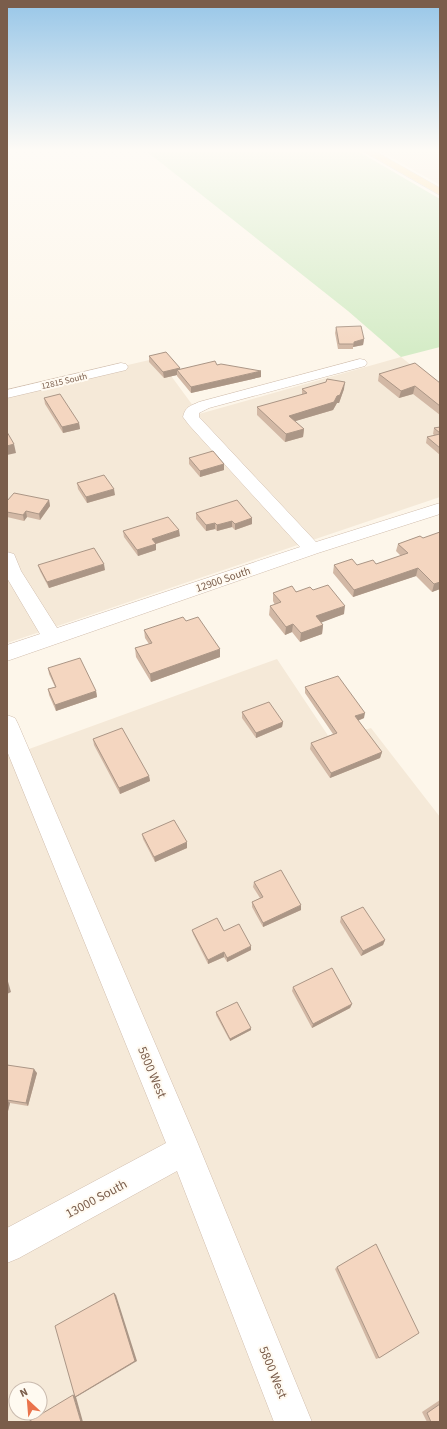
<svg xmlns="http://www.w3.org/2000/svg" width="447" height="1429" viewBox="0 0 447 1429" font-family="'Source Sans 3',sans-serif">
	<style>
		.residential { fill: #f5e9d8; fill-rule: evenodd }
		.green { fill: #d5ecc7 }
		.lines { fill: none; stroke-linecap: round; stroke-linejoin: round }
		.minor-casing { stroke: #d1beae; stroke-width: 1 }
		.major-casing { stroke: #dad2cd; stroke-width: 1 }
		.minor { fill: #fff; fill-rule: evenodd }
		.major { fill: #fddda1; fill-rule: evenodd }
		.wall { fill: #d2b8a5 }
		.shaded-wall { fill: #ab9686 }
		.building { fill: #f4d6c0; stroke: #ab9686 }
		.labels { text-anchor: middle; stroke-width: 4; stroke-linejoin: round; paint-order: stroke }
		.far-street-label { font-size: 9px; fill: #7a5d4b; stroke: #fffaf1 }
		.street-label { font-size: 11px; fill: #7a5d4b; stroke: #fffaf1 }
		.near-street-label { font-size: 13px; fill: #7a5d4b; stroke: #fffaf1 }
	</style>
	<rect width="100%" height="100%" fill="#fdf6ea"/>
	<g class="residential">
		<path d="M378,150h62v35z"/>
		<path d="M401,357l39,31v109l-433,146v-250l151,-35 41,56z"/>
		<path d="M277,659l54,81 40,-12 69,89v605h-433v-665zM16,1389h24v24h-24z"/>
	</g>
	<path class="green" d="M145,150h211l84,49v148l-39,10 -53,-46z"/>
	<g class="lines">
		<defs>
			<g id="minor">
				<path d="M360,359l5,1 2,3 -2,3 -156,42 -10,5v4l117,125 124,-39v11l-122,39 -311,108v-16l33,-11 -33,-56v-26l7,2 7,17 36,57 243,-81 -111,-122 -6,-8c2,-10 7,-11 16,-15z"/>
				<path d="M121,363l5,1 2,3 -2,3 -119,28v-8z"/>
				<path d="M7,715l8,3 3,6 178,415 116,283h-38l-97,-251 -158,87 -12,5v-35l159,-85 -159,-392z"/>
			</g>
			<path id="major" d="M361,150h12l67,38v7z"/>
		</defs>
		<use href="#minor" class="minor-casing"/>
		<use href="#major" class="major-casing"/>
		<use href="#minor" class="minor"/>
		<use href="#major" class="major"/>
	</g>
	<g class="wall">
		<path d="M336,327l28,12 -1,6 -10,2v2h-15l-3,-16z"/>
		<path d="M149,356l31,13 37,-4 44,12 -70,16 -14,-17v-1l-13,3 -15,-16z"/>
		<path d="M379,374l61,9v32l-27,-21 -14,4 -21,-17z"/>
		<path d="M302,389h42l-5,14h-2l-4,7 -38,11 9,8 -1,8 -18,5 -28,-27v-8l45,-12z"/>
		<path d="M44,398l35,25 1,6 -17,4 -18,-29z"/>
		<path d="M440,427v28l-14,-12 1,-6 7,-2 -1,-1 1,-6z"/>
		<path d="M189,458l35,6v6l-24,7 -11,-13z"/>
		<path d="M77,483l38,12 -28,8 -9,-14z"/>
		<path d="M49,500l1,6 -10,14 -13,-3 -3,4 -17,-4v-16z"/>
		<path d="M196,513l56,5v6l-17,6 -3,-3 -15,4 -2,-2 -9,2 -10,-12z"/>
		<path d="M123,531l57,5 -24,8v6l-18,6 -14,-19z"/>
		<path d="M420,536l20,53 -8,3 -16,-16 -63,21 -20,-24 1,-8h23l19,-1 25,-8 -5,-5 2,-7z"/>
		<path d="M38,565l67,5 -56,18 -9,-17z"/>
		<path d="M313,590l31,24 -23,8 2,3 -1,9 -22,8 -8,-10 -7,3 -16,-20 1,-9 5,-1 -2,-4v-8z"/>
		<path d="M186,621l34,36 -69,25 -15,-25 -1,-9 14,-4 -4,-6 -1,-8z"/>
		<path d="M48,668l48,23 1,6 -41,14 -7,-16 -1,-6 7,-2 -6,-13z"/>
		<path d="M305,687l59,31 -6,3 24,31 -2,6 -50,20 -20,-29 1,-6 22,-9 -28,-41z"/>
		<path d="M242,712l41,10 -1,5 -26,11 -14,-20z"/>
		<path d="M93,739l56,37 1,5 -30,13 -26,-49z"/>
		<path d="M142,834l45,14 -32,14 -12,-23z"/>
		<path d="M254,882l47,28 -38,17 -11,-20v-5l8,-4 -7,-11z"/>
		<path d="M341,917l44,23 -2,5 -22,11 -21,-34z"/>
		<path d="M192,930l32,1 27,19 -24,12 -3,-5 -16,7 -15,-30z"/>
		<path d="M293,987l59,17 -2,4 -38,20 -20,-37z"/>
		<path d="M216,1012l35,18 -21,11 -14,-26z"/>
		<path d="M7,1065l30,8 -9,33 -18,-3 -3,12z"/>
		<path d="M337,1267l42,91 -3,1 -41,-90z"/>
		<path d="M440,1400v22h-13l-5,-10z"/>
	</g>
	<g class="shaded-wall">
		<path d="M364,339l-1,6 -10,2 1,-5z"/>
		<path d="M180,368l1,6 -4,-4v5l-13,3 -1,-6z"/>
		<path d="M261,371v6l-70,16v-6z"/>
		<path d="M345,382l-1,7 -5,14h-2l-4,7 -44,13v-7z"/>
		<path d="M415,386l-2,8 -14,4 2,-7z"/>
		<path d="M79,423l1,6 -17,4 -1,-6z"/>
		<path d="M304,429l-1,8 -18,5 1,-8z"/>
		<path d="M14,444l2,9 -9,2v-9z"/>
		<path d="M224,464v6l-24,7v-6z"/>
		<path d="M114,489l1,6 -28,8 -1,-6z"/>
		<path d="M49,500l1,6 -10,14 -1,-6z"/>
		<path d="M26,511l1,6 -3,4 -1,-6z"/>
		<path d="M252,518v6l-17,6v-6z"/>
		<path d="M232,521v6l-15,4v-6z"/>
		<path d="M215,523v6l-9,2v-6z"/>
		<path d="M179,530l1,6 -28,9v-6z"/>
		<path d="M156,544v6l-18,6 -1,-6z"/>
		<path d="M104,564l1,6 -56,18 -2,-6z"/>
		<path d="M418,568l-2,8 -63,21 1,-7z"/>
		<path d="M440,582v7l-8,3 2,-8z"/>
		<path d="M345,606l-1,8 -29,11 1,-9z"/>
		<path d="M293,624l-1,8 -7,3 1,-8z"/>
		<path d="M323,625l-1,9 -22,8 1,-9z"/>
		<path d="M220,649v8l-69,25 -1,-8z"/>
		<path d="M96,691l1,6 -41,14 -1,-6z"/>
		<path d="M365,713l-1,5 -10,4 1,-6z"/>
		<path d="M283,722l-1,5 -26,11v-5z"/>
		<path d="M382,752l-2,6 -50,20 1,-5z"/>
		<path d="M149,776l1,5 -30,13 -1,-6z"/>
		<path d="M187,842v6l-32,14 -1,-5z"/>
		<path d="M301,905v5l-38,17v-4z"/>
		<path d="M385,940l-2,5 -22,11 2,-5z"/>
		<path d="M251,946v4l-24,12v-4z"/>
		<path d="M224,952v5l-16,7v-4z"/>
		<path d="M7,978l4,14 -4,2z"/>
		<path d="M352,1004l-2,4 -38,20 1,-4z"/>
		<path d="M251,1028v2l-21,11v-2z"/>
		<path d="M34,1069l3,4 -9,33 -2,-3z"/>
		<path d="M7,1100l3,3 -3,12z"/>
		<path d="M114,1293l2,2 21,66 -59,35 -2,1 7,25h-2l-8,-27 2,-1z"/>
	</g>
	<g class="building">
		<path d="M361,326l3,13 -10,3v2h-15l-3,-17z"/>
		<path d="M166,352l14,16 -17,4 -14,-16z"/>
		<path d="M215,361l2,4 4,-1 40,7 -70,16 -14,-17z"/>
		<path d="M415,363l25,20v23l-25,-20 -14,5 -22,-17z"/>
		<path d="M327,379l18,3 -5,13 -3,1 -3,6 -45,14 15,13 -18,5 -29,-27 50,-14 -5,-4 24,-7z"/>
		<path d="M60,394l19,29 -17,4 -18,-29z"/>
		<path d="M440,427v6l-6,-5z"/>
		<path d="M7,432l7,12 -7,2z"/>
		<path d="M440,434v14l-13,-11z"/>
		<path d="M213,451l11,13 -24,7 -11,-13z"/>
		<path d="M104,475l10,14 -28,8 -9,-14z"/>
		<path d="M14,493l35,7 -10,14 -13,-3 -3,4 -16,-3v-11z"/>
		<path d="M237,500l15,18 -17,6 -3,-3 -15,4 -2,-2 -9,2 -10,-12z"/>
		<path d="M168,517l11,13 -27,9 4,5 -19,6 -14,-19z"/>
		<path d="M440,532v50l-6,2 -16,-16 -64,22 -20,-25 18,-6 5,6 16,-5 3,4 32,-11 -10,-9 22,-8 3,2z"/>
		<path d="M94,548l10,16 -57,18 -9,-17z"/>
		<path d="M328,585l17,21 -29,10 7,9 -22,8 -8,-9 -7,3 -16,-21 11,-4 -8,-9 19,-7 4,6 14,-5 3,3z"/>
		<path d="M183,617l3,4 12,-4 22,32 -70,25 -15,-26 17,-5 -8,-13z"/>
		<path d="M80,658l16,33 -41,14 -7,-16 8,-2 -8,-19z"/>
		<path d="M338,676l27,37 -10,3 27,36 -51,21 -20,-30 26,-10 -32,-46z"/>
		<path d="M269,702l14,20 -27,11 -14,-21z"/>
		<path d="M122,728l27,48 -30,12 -26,-49z"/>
		<path d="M174,820l13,22 -33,15 -12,-23z"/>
		<path d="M281,870l20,35 -38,18 -11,-21 11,-5 -9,-15z"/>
		<path d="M363,907l22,33 -22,11 -22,-34z"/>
		<path d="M217,918l7,13 15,-7 12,22 -24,12 -3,-6 -16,8 -16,-30z"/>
		<path d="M332,968l20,36 -39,20 -20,-37z"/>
		<path d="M237,1002l14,26 -21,11 -14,-27z"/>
		<path d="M7,1065l27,4 -8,34 -19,-3v1z"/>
		<path d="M376,1244l43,89 -40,25 -42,-91z"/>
		<path d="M114,1293l21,68 -60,36 -20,-71z"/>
		<path d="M73,1395l8,27h-53z"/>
		<path d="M440,1404v18h-9l-4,-9z"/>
	</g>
	<linearGradient id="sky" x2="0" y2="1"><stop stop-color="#97c6e8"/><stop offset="0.43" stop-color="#fefbf6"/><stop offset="1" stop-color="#fefbf6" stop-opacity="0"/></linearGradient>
	<rect width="447" height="350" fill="url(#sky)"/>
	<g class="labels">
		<g class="far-street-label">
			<text transform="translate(64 381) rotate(-13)" y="3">12815 South</text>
		</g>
		<g class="street-label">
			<text transform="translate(223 579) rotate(-19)" y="4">12900 South</text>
		</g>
		<g class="near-street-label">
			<text transform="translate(153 1072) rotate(67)" y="5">5800 West</text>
			<text transform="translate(96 1198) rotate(-28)" y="5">13000 South</text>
			<text transform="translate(274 1372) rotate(68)" y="5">5800 West</text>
		</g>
	</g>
	<rect width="447" height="1429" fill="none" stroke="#7a5d4b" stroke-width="16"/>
	<g transform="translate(28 1401) rotate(334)"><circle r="19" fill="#fffaf1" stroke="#cabbaf"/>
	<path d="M0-3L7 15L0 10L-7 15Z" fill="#ea734c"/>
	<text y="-6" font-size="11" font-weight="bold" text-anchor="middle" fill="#7a5d4b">N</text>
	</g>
</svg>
